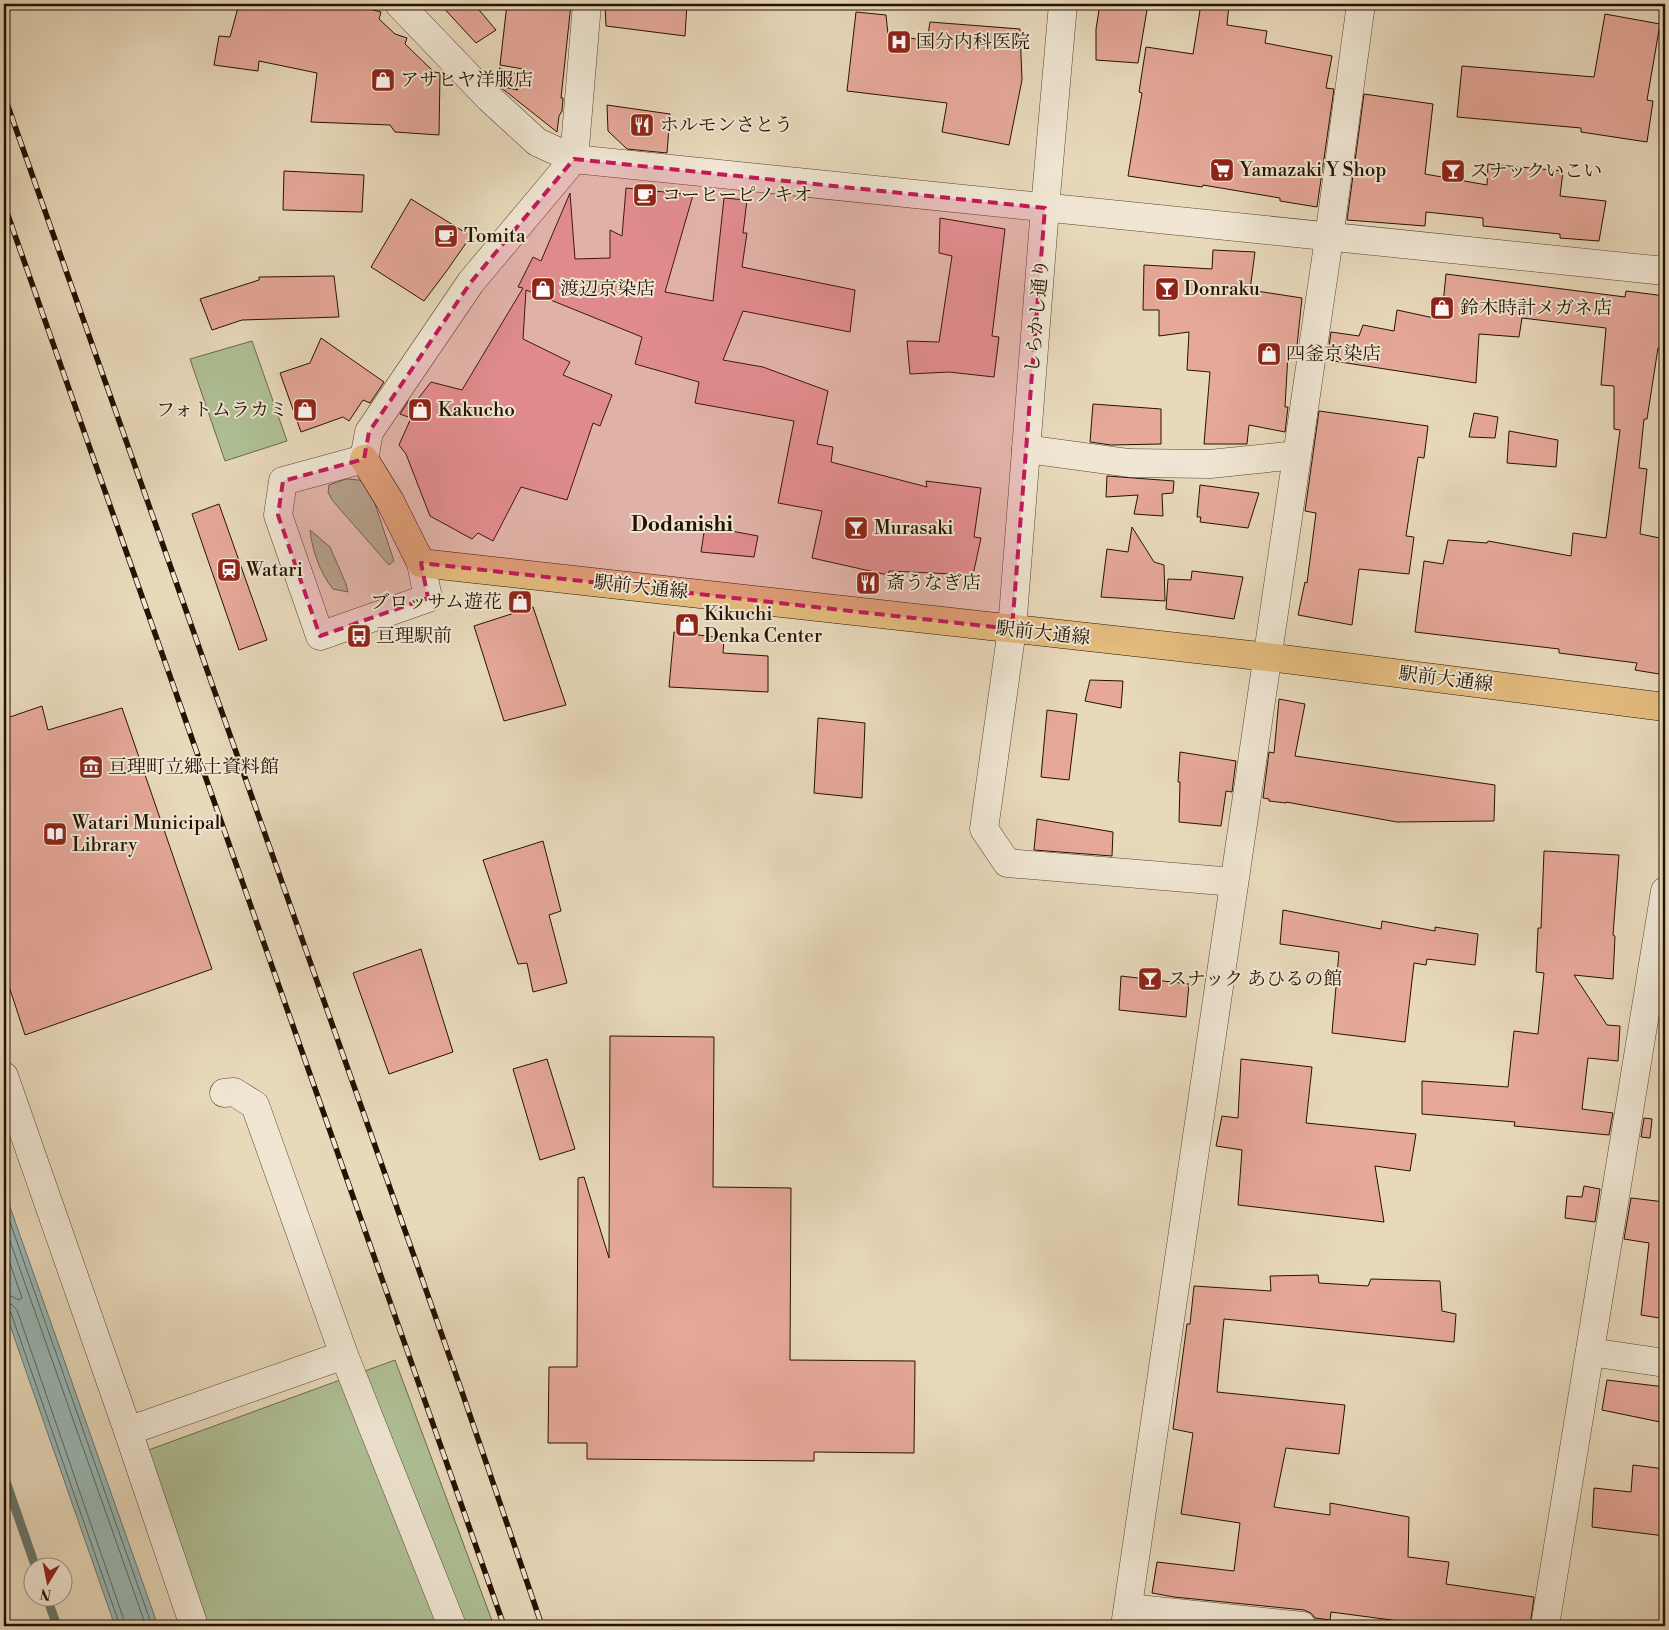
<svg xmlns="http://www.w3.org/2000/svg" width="1669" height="1630" font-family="'Libre Bodoni','Noto Serif JP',serif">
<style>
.green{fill:#afc095;stroke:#6a694c}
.water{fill:#99b9b7;stroke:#6a766f}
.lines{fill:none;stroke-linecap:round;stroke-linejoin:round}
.shore{stroke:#5e665c;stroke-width:1}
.stream{stroke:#6a766f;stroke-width:9}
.building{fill:#e6a899;stroke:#241202}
.minor-casing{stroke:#554430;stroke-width:29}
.major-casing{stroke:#241202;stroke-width:29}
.minor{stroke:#f0e6d3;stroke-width:28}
.major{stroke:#e4bc7e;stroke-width:28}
.rail-casing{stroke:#241202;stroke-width:5.5}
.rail{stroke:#f0e6d3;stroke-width:4;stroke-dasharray:11;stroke-linecap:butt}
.marked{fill:#c2185b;fill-opacity:0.2;stroke:#c2185b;stroke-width:4;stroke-dasharray:10 6;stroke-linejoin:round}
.labels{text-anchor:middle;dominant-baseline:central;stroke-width:4;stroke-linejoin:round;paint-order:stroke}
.poi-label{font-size:19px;fill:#241202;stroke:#f0e6d3;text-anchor:start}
.street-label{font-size:19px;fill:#241202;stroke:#f0e6d3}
.quarter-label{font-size:21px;font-weight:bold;fill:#241202;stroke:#f0e6d3}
</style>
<rect width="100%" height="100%" fill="#e8d9bb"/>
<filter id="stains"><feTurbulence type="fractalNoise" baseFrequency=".004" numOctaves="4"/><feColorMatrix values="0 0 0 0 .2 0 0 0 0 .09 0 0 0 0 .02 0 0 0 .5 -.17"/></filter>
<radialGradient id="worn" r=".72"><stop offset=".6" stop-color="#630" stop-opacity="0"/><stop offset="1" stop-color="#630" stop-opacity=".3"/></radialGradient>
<g class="green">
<polygon points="252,341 287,441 225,461 190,359"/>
<polygon points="346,479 359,480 369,486 394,561 389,565 332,500 328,492 329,485"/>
<path d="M310,530l20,17 16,37 2,8 -15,-3c-13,-16 -21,-39 -23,-59z"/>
<polygon points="395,1360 494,1626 203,1626 143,1452"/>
</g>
<polygon class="water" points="4,1190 158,1626 115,1626 4,1308"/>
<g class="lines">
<g class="shore">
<polyline points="4,1205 152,1626"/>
<polyline points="4,1224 146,1626"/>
<polyline points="4,1246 22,1298 19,1300 11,1296 4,1295"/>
<polyline points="4,1303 11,1304 17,1310 126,1626"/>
<polyline points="4,1309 8,1309 11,1313 120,1626"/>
</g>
<g class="stream">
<polyline points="4,1476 36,1568"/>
<polyline points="47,1598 57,1626"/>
</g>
</g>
<g class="building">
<polygon points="239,4 350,4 381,12 379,19 395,34 407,38 405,44 434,72 440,73 439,135 395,132 390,125 311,122 317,73 259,61 258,71 214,65 219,36 230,37"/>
<polygon points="440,4 474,4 496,30 476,43"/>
<polygon points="507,4 571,4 561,98 563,98 562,111 559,116 557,132 499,86 518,90 499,68 520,75 523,69 500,65"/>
<polygon points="605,4 687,4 685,36 606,26"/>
<polygon points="1100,4 1148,4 1138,63 1096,60 1096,29"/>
<polygon points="1201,4 1229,4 1227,25 1267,31 1265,43 1332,56 1326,88 1334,89 1317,207 1280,201 1280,198 1203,185 1202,187 1128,176 1142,93 1139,92 1146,47 1193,54"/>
<polygon points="856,12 886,15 888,34 927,41 930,22 1020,29 1022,80 1009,145 942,132 947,103 847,91"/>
<polygon points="1605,14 1660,24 1647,100 1653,101 1647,142 1581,132 1581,128 1457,117 1462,66 1594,77"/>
<polygon points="1364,94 1433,104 1425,174 1487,185 1488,164 1563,171 1560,196 1606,201 1599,241 1560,238 1560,234 1483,226 1483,218 1426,212 1425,226 1347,220"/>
<polygon points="607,105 670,114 667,153 627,149 608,131"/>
<polygon points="284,171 364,175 362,212 283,210"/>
<polygon points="626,188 693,195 665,292 713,301 724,198 747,200 743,233 747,233 742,267 855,290 850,332 743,311 723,360 763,367 828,391 817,444 833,447 831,462 927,487 926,481 981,488 974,537 981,538 973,575 889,571 888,575 812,558 822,511 778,503 794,421 695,403 699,382 635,364 642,337 526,290 523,339 570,362 563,375 612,395 600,426 593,423 567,500 521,487 493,541 478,533 472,539 430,516 406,454 399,445 411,418 400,414 409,400 414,404 431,382 462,390 523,288 518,287 533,257 541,261 570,193 575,259 610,258 610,230 622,236"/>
<polygon points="411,199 471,236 448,269 424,301 371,267"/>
<polygon points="940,218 1005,229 992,336 999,337 994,377 949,372 910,374 907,341 939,342 952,256 939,253"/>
<polygon points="1213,250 1255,252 1250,290 1302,298 1296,355 1288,354 1285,407 1288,407 1285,432 1249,425 1247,444 1204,444 1210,372 1187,370 1189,332 1159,336 1159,310 1143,310 1144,265 1212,269"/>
<polygon points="1446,274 1625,297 1626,291 1665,296 1665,349 1658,348 1647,419 1644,419 1639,468 1647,469 1640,534 1665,539 1665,675 1635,670 1637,663 1559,653 1559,649 1415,632 1424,561 1443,564 1448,540 1487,543 1488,541 1571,556 1573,533 1606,538 1620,430 1614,429 1614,386 1601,385 1606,328 1522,318 1519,337 1479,334 1476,383 1327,360 1331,332 1359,336 1363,325 1394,331 1397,310 1434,318 1434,312 1442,314"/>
<polygon points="334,276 339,317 242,320 212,330 200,299 259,280 259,277"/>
<polygon points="321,338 384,382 370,403 363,400 349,421 343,417 301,432 280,373 310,363"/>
<polygon points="1093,404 1161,409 1161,444 1111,445 1090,442"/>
<polygon points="1319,411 1428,426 1424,458 1418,457 1406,536 1414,537 1409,574 1359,569 1352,625 1298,615 1305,582 1307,583 1316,513 1305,511"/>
<polygon points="1474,413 1498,417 1495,438 1469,437"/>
<polygon points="1509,431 1558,440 1556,467 1507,463"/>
<polygon points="1107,476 1174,481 1173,493 1162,494 1163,516 1134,514 1138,495 1106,497"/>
<polygon points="1200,485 1259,493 1248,528 1200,522 1201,517 1197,517"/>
<polygon points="219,504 267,640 239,650 192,514"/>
<polygon points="705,526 758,536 754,557 701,552"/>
<polygon points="1132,527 1154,562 1164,565 1165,601 1101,597 1107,549 1128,552"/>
<polygon points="1192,571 1243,577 1234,619 1166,609 1168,579 1191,580"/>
<polygon points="533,607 566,705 504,721 474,626"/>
<polygon points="674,632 724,638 723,653 768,656 768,692 669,687"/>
<polygon points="1090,680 1123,681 1121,708 1085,701"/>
<polygon points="1279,699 1305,704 1295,756 1495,785 1494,821 1397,822 1286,802 1286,803 1269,801 1269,799 1263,798 1269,752 1274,753"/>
<polygon points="42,706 48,730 122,708 212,969 25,1035 4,971 4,719"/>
<polygon points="1047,710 1077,714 1069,780 1041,777"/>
<polygon points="818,718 865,723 862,798 814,793"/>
<polygon points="1180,752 1236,761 1232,792 1226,791 1221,826 1179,822 1180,782 1178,782"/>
<polygon points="1037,819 1113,832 1112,856 1034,850"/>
<polygon points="543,841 561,911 549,915 567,983 533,992 527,963 518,964 483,860"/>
<polygon points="1544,851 1619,855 1613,935 1615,936 1613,979 1574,975 1607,1025 1620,1026 1618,1061 1588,1058 1582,1109 1613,1113 1609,1135 1514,1126 1515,1122 1422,1114 1422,1081 1508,1087 1514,1031 1538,1034 1544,973 1536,972 1538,928 1541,928"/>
<polygon points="1283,910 1381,929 1382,921 1435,931 1435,927 1478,934 1475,965 1427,959 1426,965 1414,963 1405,1042 1332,1033 1339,952 1280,944"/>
<polygon points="421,949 453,1052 389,1074 353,973"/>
<polygon points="1121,976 1189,984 1186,1017 1119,1010"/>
<polygon points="610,1036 714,1037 713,1187 791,1188 790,1360 915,1361 914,1453 814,1452 814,1461 587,1459 587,1443 548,1443 549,1367 577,1367 578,1178 584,1177 609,1258"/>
<polygon points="547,1059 575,1149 540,1160 513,1069"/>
<polygon points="1241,1059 1312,1067 1306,1123 1416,1134 1410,1171 1375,1166 1384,1222 1238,1205 1242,1150 1216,1146 1222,1116 1238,1118"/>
<polygon points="1644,1118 1652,1119 1650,1138 1641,1137"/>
<polygon points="1584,1186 1600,1189 1595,1222 1565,1218 1567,1196 1582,1197"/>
<polygon points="1631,1198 1665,1202 1665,1319 1641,1315 1649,1243 1624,1239"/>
<polygon points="1318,1275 1319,1283 1368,1286 1371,1279 1440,1281 1442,1311 1456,1314 1454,1342 1224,1319 1217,1392 1345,1405 1339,1454 1286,1448 1274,1507 1330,1515 1330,1503 1409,1517 1408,1557 1449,1562 1446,1584 1534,1597 1530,1626 1437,1626 1331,1612 1330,1620 1315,1618 1311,1613 1304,1610 1174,1597 1152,1593 1157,1562 1234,1571 1240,1523 1181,1514 1193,1433 1173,1429 1187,1324 1190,1324 1194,1286 1271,1291 1270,1276"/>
<polygon points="1607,1380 1665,1387 1665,1423 1602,1410"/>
<polygon points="1633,1465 1665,1469 1665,1536 1592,1527 1594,1488 1631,1492"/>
</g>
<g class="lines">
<defs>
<g id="minor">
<polyline points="399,4 489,98 537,142 574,159 1665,271"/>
<polyline points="1063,4 1045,208 1012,629 984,829 1007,863 1234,882"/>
<polyline points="1026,449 1129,463 1210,464 1297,455"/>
<polyline points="421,563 428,598 320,636 278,515 283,481 364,459 369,432 471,282 574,159 587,4"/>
<polyline points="4,1076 128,1431 344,1355 255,1105 234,1092 224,1093"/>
<polyline points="1590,1352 1665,1363"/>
<polyline points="344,1355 452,1626"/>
<polyline points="128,1431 194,1626"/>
<polyline points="1128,1608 1302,1626"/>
<polyline points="1125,1626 1327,252 1361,4"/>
<polyline points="1545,1626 1665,891"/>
</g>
<polyline id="major" points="364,459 390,501 421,563 1268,657 1665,707"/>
</defs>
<use href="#minor" class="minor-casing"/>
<use href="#major" class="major-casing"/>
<use href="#minor" class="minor"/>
<use href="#major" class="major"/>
<defs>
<g id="rail">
<polyline points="4,95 462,1392 542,1626"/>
<polyline points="4,204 504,1626"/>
</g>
</defs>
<use href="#rail" class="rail-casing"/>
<use href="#rail" class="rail"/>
</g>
<path class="marked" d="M574,159l471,49 -33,421 -591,-66 7,35 -108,38 -42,-121 5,-34 81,-22 5,-27 102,-150z"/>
<defs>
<symbol id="hospital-square" viewBox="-11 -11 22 22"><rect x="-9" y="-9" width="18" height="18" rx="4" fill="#8f2418" stroke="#f0e6d3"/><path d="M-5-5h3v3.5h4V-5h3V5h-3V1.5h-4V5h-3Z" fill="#fff"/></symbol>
<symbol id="shop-square" viewBox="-11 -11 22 22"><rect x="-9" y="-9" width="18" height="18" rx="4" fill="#8f2418" stroke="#f0e6d3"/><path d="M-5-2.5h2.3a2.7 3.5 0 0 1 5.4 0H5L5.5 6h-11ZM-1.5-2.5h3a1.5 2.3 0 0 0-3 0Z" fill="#fff"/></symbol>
<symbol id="restaurant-square" viewBox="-11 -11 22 22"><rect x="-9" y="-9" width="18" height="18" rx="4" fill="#8f2418" stroke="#f0e6d3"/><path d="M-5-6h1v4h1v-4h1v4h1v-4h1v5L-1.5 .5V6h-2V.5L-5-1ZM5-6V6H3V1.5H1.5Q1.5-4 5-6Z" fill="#fff"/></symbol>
<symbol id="supermarket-square" viewBox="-11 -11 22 22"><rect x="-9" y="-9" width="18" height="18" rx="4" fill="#8f2418" stroke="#f0e6d3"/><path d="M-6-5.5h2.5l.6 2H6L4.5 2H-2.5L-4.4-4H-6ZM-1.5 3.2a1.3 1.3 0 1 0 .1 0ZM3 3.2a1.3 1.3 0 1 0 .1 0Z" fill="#fff"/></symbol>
<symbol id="bar-square" viewBox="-11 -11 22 22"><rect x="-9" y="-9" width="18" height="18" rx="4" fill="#8f2418" stroke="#f0e6d3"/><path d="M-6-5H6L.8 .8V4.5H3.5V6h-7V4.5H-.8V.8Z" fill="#fff"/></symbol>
<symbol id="cafe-square" viewBox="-11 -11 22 22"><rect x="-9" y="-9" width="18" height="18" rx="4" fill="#8f2418" stroke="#f0e6d3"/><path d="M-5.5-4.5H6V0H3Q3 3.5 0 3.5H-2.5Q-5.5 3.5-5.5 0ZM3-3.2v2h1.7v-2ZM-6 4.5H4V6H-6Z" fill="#fff"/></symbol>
<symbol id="station-square" viewBox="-11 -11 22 22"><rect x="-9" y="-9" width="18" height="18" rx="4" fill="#8f2418" stroke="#f0e6d3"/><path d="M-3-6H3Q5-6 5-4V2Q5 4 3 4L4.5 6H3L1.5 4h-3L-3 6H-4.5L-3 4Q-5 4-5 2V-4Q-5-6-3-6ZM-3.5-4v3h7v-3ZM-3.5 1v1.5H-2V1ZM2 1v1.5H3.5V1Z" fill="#fff"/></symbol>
<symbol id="bus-square" viewBox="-11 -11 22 22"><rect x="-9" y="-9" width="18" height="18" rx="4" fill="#8f2418" stroke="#f0e6d3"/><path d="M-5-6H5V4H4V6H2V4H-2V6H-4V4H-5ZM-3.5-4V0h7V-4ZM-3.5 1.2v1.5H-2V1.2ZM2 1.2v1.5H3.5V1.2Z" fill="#fff"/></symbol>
<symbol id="museum-square" viewBox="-11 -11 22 22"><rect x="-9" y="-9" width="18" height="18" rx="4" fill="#8f2418" stroke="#f0e6d3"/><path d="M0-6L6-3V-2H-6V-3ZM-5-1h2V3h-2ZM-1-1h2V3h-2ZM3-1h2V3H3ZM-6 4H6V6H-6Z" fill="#fff"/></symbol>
<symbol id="library-square" viewBox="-11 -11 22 22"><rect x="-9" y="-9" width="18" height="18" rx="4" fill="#8f2418" stroke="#f0e6d3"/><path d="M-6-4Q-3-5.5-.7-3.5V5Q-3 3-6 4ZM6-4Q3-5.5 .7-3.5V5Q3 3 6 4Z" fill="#fff"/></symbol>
</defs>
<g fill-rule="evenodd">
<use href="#hospital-square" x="885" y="28" width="28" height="28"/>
<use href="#shop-square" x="369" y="66" width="28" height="28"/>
<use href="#restaurant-square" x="628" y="111" width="28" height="28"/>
<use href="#supermarket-square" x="1208" y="156" width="28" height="28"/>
<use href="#bar-square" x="1439" y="157" width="28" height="28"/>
<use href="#cafe-square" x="631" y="181" width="28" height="28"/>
<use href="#cafe-square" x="432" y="222" width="28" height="28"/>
<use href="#shop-square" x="529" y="275" width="28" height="28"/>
<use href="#bar-square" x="1153" y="275" width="28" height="28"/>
<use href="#shop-square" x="1428" y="294" width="28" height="28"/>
<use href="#shop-square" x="1255" y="340" width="28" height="28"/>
<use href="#shop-square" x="291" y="396" width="28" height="28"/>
<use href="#shop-square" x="406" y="396" width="28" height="28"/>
<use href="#bar-square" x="842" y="514" width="28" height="28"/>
<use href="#station-square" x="215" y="556" width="28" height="28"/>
<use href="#restaurant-square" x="854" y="569" width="28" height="28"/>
<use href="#shop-square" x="506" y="588" width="28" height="28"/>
<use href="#shop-square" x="673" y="611" width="28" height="28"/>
<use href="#bus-square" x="345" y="622" width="28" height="28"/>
<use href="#museum-square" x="77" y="753" width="28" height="28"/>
<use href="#library-square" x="41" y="820" width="28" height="28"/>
<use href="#bar-square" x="1136" y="965" width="28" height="28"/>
</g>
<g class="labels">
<g class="poi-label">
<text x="916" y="42">国分内科医院</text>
<text x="400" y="80">アサヒヤ洋服店</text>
<text x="660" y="125">ホルモンさとう</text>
<text x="1240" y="170">Yamazaki Y Shop</text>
<text x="1470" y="171">スナックいこい</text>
<text x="662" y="195">コーヒーピノキオ</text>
<text x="464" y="236">Tomita</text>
<text x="560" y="289">渡辺京染店</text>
<text x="1184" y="289">Donraku</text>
<text x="1460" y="308">鈴木時計メガネ店</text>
<text x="1286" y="354">四釜京染店</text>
<text x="288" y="410" text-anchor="end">フォトムラカミ</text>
<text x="438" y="410">Kakucho</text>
<text x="874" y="528">Murasaki</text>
<text x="246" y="570">Watari</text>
<text x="886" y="583">斎うなぎ店</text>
<text x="502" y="602" text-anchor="end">ブロッサム遊花</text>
<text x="704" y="614">Kikuchi<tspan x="704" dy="22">Denka Center</tspan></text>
<text x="376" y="636">亘理駅前</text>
<text x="108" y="767">亘理町立郷土資料館</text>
<text x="72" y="823">Watari Municipal<tspan x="72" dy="22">Library</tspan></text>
<text x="1168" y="979">スナック あひるの館</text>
</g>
<g class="street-label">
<text transform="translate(1037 316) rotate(-85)">しらかし通り</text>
<text transform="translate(641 587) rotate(6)">駅前大通線</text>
<text transform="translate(1043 633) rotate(6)">駅前大通線</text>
<text transform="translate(1446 679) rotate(7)">駅前大通線</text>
</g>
<g class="quarter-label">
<text x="682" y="525">Dodanishi</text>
</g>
</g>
<rect width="1669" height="1630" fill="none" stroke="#e8d9bb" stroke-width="20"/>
<rect x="5" y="5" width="1659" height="1620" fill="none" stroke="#241202" stroke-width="2.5"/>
<rect x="10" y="10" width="1649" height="1610" fill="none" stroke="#241202"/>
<g transform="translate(48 1582) rotate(190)"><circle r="24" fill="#f0e6d3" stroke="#9e917f"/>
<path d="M0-4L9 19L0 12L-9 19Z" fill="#8f2418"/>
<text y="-8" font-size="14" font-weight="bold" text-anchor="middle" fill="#241202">N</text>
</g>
<rect width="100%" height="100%" filter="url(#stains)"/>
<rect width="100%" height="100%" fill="url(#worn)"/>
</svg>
